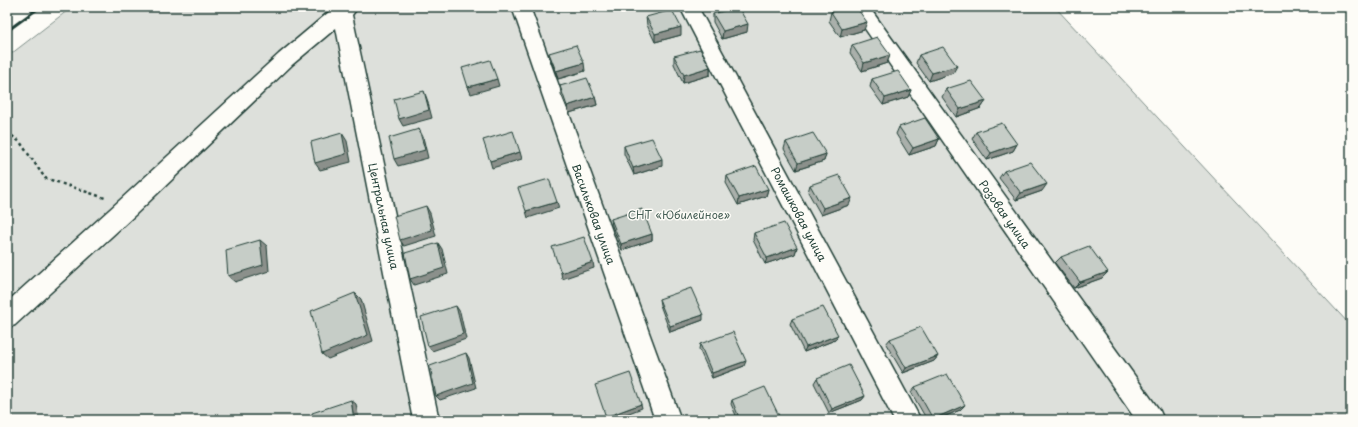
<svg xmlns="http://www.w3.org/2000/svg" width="1358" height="427" font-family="'Playpen Sans',sans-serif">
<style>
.green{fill:#dde0db;stroke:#7e8e88}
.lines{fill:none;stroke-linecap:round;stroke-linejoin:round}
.minor-casing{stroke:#1f3d34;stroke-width:3}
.path{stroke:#1f3d34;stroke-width:2.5;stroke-dasharray:3 3;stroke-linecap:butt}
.minor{fill:#fdfcf7;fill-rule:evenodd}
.rail{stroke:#1f3d34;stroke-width:3}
.wall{fill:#aab0ab;stroke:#1f3d34}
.shaded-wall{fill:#8b908b;stroke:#1f3d34}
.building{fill:#c6cdc7;stroke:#1f3d34}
.labels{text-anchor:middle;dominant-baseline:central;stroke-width:3;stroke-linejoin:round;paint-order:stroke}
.street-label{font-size:11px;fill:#1f3d34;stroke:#fdfcf7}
.park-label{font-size:11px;fill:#455e55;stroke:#fdfcf7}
</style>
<rect width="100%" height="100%" fill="#fdfcf7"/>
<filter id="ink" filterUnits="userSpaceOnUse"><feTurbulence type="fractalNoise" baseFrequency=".025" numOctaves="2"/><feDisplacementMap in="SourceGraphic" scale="8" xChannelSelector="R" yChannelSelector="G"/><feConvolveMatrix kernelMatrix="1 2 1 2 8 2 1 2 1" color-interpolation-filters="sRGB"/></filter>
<g filter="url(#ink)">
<g class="green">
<polygon points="72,7 332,7 7,304 7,57"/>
<polygon points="339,7 1055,7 1351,326 1351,420 7,420 7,313"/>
</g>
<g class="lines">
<defs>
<g id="minor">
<polygon points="335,7 358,7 352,15 439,420 413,420 336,28 293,64 135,215 15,325 7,328 7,302 119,201 279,54"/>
<polygon points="512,7 530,7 681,420 655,420"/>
<polygon points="680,7 698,7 921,420 894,420"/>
<polygon points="850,7 869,7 1160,411 1164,420 1136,420"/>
</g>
</defs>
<use href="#minor" class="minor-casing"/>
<polyline class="path" points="7,132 20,142 45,178 105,198"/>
<use href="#minor" class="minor"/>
<polyline class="rail" points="7,31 40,7"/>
</g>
<g class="wall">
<polygon points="831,12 864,30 840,37 829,21"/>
<polygon points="713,14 747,32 722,39 713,22"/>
<polygon points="646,17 681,35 655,42 647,25"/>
<polygon points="852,45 890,55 887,63 862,71 850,53"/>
<polygon points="549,53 585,71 558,79 551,60"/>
<polygon points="919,55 953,73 929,81 916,63"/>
<polygon points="674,56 710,67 710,75 683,83 674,64"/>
<polygon points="872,79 911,90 908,97 883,105 870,87"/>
<polygon points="560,86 595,97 597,105 569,113 561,94"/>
<polygon points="946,89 986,101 981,108 956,117 942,97"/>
<polygon points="899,127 939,139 936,146 909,155 896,134"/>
<polygon points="976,132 1017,144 1013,151 987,160 972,139"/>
<polygon points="786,142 826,154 824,161 796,170 784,149"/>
<polygon points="624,146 662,166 634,175 624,154"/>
<polygon points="1004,171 1042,191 1016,200 999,178"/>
<polygon points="727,176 768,189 766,196 738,205 726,183"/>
<polygon points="810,185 849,205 821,215 808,192"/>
<polygon points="611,219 652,234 652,240 622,250 612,226"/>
<polygon points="754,233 797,247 795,254 765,264 753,240"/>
<polygon points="1061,257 1102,278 1074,288 1055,263"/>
<polygon points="659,299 703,320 670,332 660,305"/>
<polygon points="792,319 838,335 835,340 804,352 790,324"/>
<polygon points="890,339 938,356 934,361 903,373 886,344"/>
<polygon points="700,344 744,366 712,378 699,349"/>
<polygon points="817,378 865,396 862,400 829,413 814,383"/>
<polygon points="915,387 960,410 936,420 927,420 911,392"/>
<polygon points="732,400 779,420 738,420 731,404"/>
</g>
<g class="shaded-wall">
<polygon points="867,22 864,30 840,37 842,29"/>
<polygon points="748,24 747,32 722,39 723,31"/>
<polygon points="681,27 681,35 655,42 655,34"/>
<polygon points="890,55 887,63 862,71 864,63"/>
<polygon points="584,63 585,71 558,79 556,71"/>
<polygon points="957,66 953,73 929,81 932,73"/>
<polygon points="710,67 710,75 683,83 684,75"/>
<polygon points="497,79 499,86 471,94 468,87"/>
<polygon points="911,90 908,97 883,105 885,98"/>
<polygon points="424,91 427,99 432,118 403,126 399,119"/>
<polygon points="595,97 597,105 569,113 567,106"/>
<polygon points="986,101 981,108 956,117 960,109"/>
<polygon points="419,129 423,137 428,158 398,166 394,159"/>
<polygon points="342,133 347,141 351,162 320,170 315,163"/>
<polygon points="939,139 936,146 909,155 913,148"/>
<polygon points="1017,144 1013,151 987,160 991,153"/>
<polygon points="520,152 522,159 492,168 490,161"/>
<polygon points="826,154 824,161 796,170 798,163"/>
<polygon points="662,159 662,166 634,175 633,168"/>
<polygon points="1047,184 1042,191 1016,200 1021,193"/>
<polygon points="768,189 766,196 738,205 739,198"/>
<polygon points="852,198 849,205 821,215 823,208"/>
<polygon points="557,202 559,208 528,218 526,211"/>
<polygon points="426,206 430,213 436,236 404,246 400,240"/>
<polygon points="652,234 652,240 622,250 621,244"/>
<polygon points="260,240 267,246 269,271 235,282 228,276"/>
<polygon points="438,243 442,249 448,274 414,285 410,279"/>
<polygon points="797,247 795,254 765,264 767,258"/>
<polygon points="593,262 594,268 562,279 561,273"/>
<polygon points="1108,272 1102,278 1074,288 1080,282"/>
<polygon points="355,293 361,299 373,341 328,359 322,354"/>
<polygon points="456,306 460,312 466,339 432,351 428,346"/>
<polygon points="703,315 703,320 670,332 670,326"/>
<polygon points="838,335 835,340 804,352 806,347"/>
<polygon points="466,353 469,358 476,388 440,400 436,396"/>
<polygon points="938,356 934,361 903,373 906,368"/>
<polygon points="746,361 744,366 712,378 712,373"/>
<polygon points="865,396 862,400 829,413 832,409"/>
<polygon points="351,400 356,404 359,420 354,420"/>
<polygon points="641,404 642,408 611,420 607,420 606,417"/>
<polygon points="965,405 960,410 936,420 932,420 933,419"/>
</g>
<g class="building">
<polygon points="738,7 748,24 723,31 713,14"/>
<polygon points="850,7 856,7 867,22 842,29 831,12"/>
<polygon points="672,10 681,27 655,34 646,17"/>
<polygon points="877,37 890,55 864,63 852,45"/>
<polygon points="576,45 584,63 556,71 549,53"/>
<polygon points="943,47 957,66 932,73 919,55"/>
<polygon points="700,49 710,67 684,75 674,56"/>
<polygon points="490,60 497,79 468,87 462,68"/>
<polygon points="898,71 911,90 885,98 872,79"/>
<polygon points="587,78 595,97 567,106 560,86"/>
<polygon points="971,81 986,101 960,109 946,89"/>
<polygon points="424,91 429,110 399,119 394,99"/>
<polygon points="925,118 939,139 913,148 899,127"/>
<polygon points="1002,123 1017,144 991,153 976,132"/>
<polygon points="419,129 425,150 394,159 389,138"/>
<polygon points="513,131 520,152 490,161 483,140"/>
<polygon points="342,133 346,154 315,163 311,142"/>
<polygon points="813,133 826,154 798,163 786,142"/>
<polygon points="652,138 662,159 633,168 624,146"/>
<polygon points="1030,162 1047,184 1021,193 1004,171"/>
<polygon points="756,166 768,189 739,198 727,176"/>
<polygon points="839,175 852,198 823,208 810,185"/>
<polygon points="549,179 557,202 526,211 518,188"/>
<polygon points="426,206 432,230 400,240 394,216"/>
<polygon points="642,209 652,234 621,244 611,219"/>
<polygon points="784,223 797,247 767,258 754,233"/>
<polygon points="584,237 593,262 561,273 552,247"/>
<polygon points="260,240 263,265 228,276 226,250"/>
<polygon points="438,243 444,268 410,279 405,253"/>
<polygon points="1089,246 1108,272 1080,282 1061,257"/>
<polygon points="691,288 703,315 670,326 659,299"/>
<polygon points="355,293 368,335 322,354 311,311"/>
<polygon points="456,306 463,334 428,346 421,317"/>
<polygon points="823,307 838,335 806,347 792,319"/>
<polygon points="921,327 938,356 906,368 890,339"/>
<polygon points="733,332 746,361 712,373 700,344"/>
<polygon points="466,353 473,383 436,396 430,366"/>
<polygon points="849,365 865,396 832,409 817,378"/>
<polygon points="630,373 641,404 606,417 595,385"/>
<polygon points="947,374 965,405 933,419 915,387"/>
<polygon points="765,387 780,418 774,420 740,420 732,400"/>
<polygon points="351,400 354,420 313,420 312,413"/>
</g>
</g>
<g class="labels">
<g class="street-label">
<text transform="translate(594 214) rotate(70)">Васильковая улица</text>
<text transform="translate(799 214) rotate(62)">Ромашковая улица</text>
<text transform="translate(1005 214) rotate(55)">Розовая улица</text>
<text transform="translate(384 216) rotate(78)">Центральная улица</text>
</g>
<g class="park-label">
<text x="679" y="214">СНТ «Юбилейное»</text>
</g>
</g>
<rect width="1358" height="427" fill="none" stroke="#fdfcf7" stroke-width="24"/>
<rect x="12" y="12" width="1334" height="403" fill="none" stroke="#1f3d34" stroke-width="1.5" filter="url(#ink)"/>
</svg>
